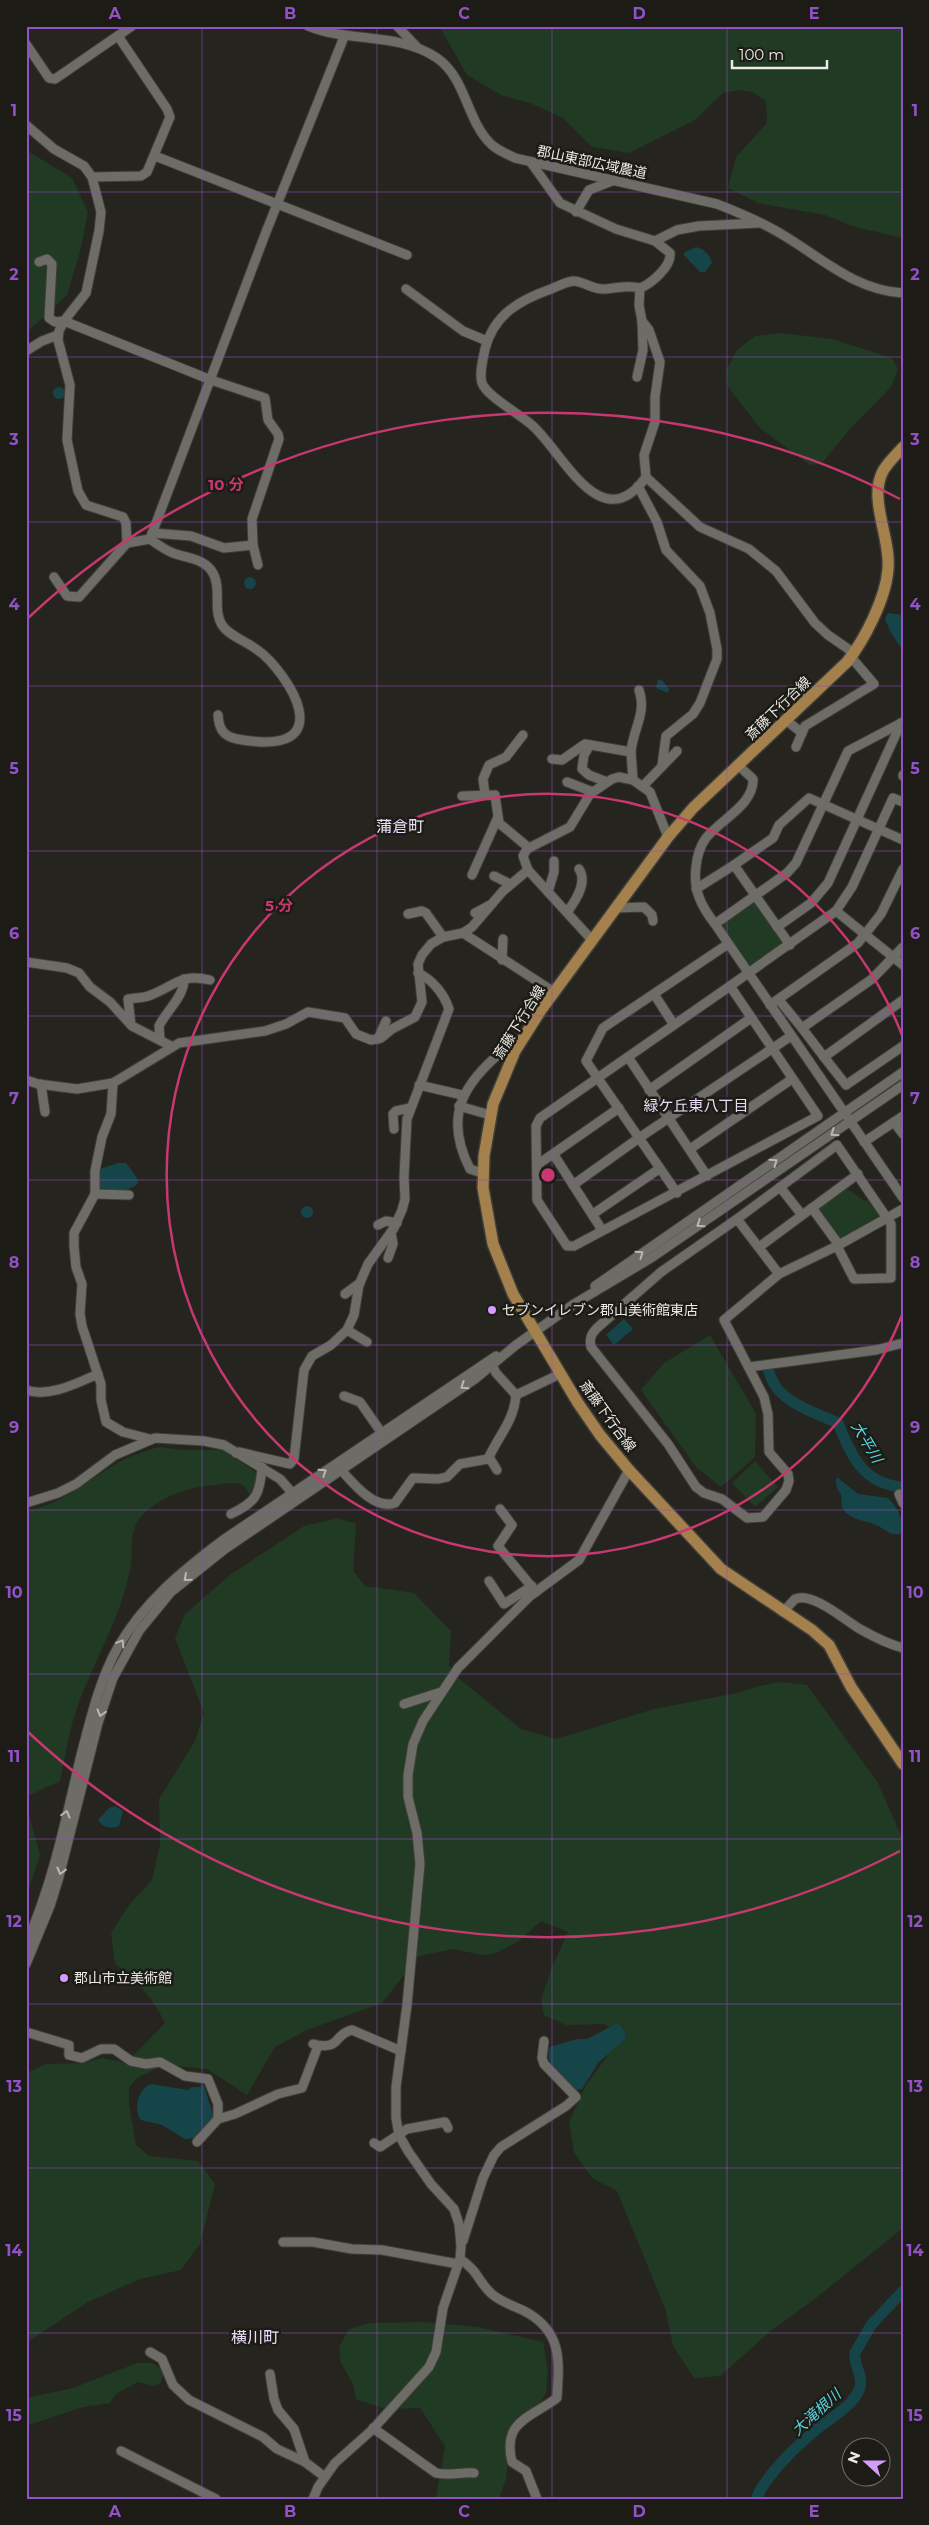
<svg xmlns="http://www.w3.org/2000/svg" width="929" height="2525" font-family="Montserrat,'Noto Sans JP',sans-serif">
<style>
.green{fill:#203a24}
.water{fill:#164549}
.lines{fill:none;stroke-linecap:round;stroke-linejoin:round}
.river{stroke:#164549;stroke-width:11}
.minor-casing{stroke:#403e39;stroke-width:11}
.major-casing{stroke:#403e39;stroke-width:14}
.minor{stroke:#6e6c66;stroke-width:9}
.major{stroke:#a3804c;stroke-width:11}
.oneway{stroke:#bab8b3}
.grid{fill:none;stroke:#9252c7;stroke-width:1;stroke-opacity:0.55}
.ring{fill:none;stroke:#c83870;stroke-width:2.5}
.poi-dot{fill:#d29dfd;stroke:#1c1b15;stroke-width:2}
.labels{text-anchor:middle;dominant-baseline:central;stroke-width:5;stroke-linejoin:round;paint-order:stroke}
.street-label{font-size:14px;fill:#ecebe7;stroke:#1c1b15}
.poi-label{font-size:14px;fill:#ecebe7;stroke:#1c1b15;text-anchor:start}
.neighbourhood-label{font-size:15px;fill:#eadcf8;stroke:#1c1b15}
.water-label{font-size:15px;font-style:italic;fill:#55d7e3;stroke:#1c1b15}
.quarter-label{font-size:16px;fill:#eadcf8;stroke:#1c1b15}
.centre{fill:#c83870;stroke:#1c1b15;stroke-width:2.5}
.ring-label{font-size:15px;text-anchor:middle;font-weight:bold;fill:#c83870;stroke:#1c1b15;stroke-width:5;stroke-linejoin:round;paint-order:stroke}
.neatline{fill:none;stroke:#9252c7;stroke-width:2}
.grid-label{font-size:16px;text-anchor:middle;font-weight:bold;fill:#9252c7}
</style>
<rect width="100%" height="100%" fill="#26241f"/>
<g class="green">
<polygon points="439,26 903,26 903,238 855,227 825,215 758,203 728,188 736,157 767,123 766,101 752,92 738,90 723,93 695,120 629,153 592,147 563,118 530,103 501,95 467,75"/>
<polygon points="26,150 72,178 88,212 80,252 67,295 26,333"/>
<polygon points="781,333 832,339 892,358 898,369 891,387 851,428 822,463 810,465 760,428 728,387 726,371 737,350 755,336"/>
<polygon points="755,900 784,945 749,968 719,925"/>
<polygon points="846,1188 865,1201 872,1197 882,1214 838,1240 816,1211"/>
<polygon points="710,1335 756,1414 755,1457 721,1487 696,1467 641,1390 664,1363"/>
<path d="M158,1447l26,3h39l33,22 1,10 -3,11 -5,1c-6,-16 -20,-10 -35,-9 -25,2 -58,13 -74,33 -12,15 -6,34 -10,51 -9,51 -39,96 -55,145 -7,21 -10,45 -15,67l-34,16v-287c34,-2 69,-36 99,-51 10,-5 22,-8 33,-12z"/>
<polygon points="755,1461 778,1487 755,1507 732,1483"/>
<path d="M338,1518l18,6 -3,47 12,15 49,7 37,38 -2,35 7,10 65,53 35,10 98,-30 83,-16 23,-7 20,-4 27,3 71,98 25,57v388l-87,70 -44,32 -52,46 -26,2 -21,-32 -7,-35 -49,-120 -25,-13 -18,-26 -5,-30 17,-37 20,-27 6,-14 -1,-15 -6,-5 -39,1 -22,-10 -3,-15 11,-33 16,-35 -27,-11 -22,20 -23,12 -14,2 -29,-6 -34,7 -37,47 -75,27 -32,17 -28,48 -40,-26 -43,-4 -27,13 -8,9v18l7,40 13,11 49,5 17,23 -15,60 -19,26 -41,9 -52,23 -62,41v-270l20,-9 35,-1 22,-5 23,5 39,-40c-13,-27 -26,-40 -50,-59l-4,-31 18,-28 23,-25 8,-35 -1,-46 36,-58 9,-28 -29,-75 10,-24 45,-39 74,-49z"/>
<polygon points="26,1804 40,1855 26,1898"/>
<polygon points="424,2322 478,2327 543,2342 548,2371 546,2393 538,2406 518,2416 511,2431 506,2479 499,2499 436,2499 445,2446 420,2408 385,2409 356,2399 353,2384 341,2363 339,2347 349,2329 370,2323"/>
<polygon points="137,2363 153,2363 164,2373 160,2384 153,2386 138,2382 116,2394 110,2403 83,2407 26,2426 26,2398 73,2388"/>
</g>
<g class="water">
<path d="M696,247c9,3 13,6 16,16l-7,9h-5l-16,-17 1,-3z"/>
<circle cx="59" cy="393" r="6"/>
<circle cx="250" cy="583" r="6"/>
<polygon points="888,613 903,615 903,651 890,631 885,619"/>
<polygon points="658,679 663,681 669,689 668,693 656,688"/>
<path d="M118,1163h8l11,15 1,5c-9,9 -29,11 -41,5l3,-19z"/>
<circle cx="307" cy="1212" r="6"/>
<polygon points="624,1319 633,1329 614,1345 606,1335"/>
<path d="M837,1477l21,17 30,4c8,8 19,25 12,36 -11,2 -14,-5 -24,-9 -11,-5 -28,-5 -34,-18 -1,-3 0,-8 -1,-12 -3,-6 -7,-10 -4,-18z"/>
<path d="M115,1806l8,5 -4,15c-8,3 -16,2 -21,-6l11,-12z"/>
<path d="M616,2024l4,1 5,8v6l-27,24 -16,26 -7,1c-13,-13 -32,-23 -25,-43l27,-8h10z"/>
<path d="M151,2084l37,6 4,-3h10l-2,-3 4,1 9,31c-6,11 -14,24 -28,23l-23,-14 -21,-5c-8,-11 -3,-31 10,-36z"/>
</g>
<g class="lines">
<g class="river">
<path d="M768,1366c4,35 42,44 70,57 14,34 25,61 65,64"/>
<path d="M756,2499c10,-24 41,-54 61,-70 14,-12 34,-21 42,-39 6,-13 -6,-25 -4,-37l16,-28 32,-34"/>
</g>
<defs>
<g id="minor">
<path d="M308,26c42,17 91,6 129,32 30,21 29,63 55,87 7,6 15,9 23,13l202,46c23,9 45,18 66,31 40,24 72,55 120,58"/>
<polyline points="397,26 416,46"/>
<polyline points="26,44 49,78 55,79 132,26"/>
<polyline points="26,125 54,149 84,166 92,177 141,176 147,172 170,117 167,109 118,36"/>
<polyline points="155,156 407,255"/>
<path d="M532,164l28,39 56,26 39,12 15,12c2,13 -19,31 -30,35l-1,17 3,16 7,9 11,32 -5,35v25l-11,33 2,22 54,50 49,22 27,22 39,52 13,12 26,18"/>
<polyline points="92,177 101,212 99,231 86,293 64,321 211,380 265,398 268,420 278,434 279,439 252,519 253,545 224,548 191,536 152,533"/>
<polyline points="576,212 589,190 612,181"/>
<polyline points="655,241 677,230 699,226 759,223"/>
<polyline points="39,262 47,259 52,264 49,318 55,322 64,321"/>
<path d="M640,288c-13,-4 -25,1 -38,1 -10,0 -19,-8 -29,-8 -7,1 -15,5 -22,8 -31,11 -57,25 -66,60 -2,10 -6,25 -3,34 5,14 40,32 52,44 30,28 68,112 112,50"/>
<polyline points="406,289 463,331 487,341"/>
<polyline points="64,321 59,331 58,340 70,385 67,440 78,491 86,505 123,517 126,523 127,543"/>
<polyline points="26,351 42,341 58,335"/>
<polyline points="637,377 643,350 642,321"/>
<polyline points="638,486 657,522 666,550 700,586 710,613 717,649 717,659 700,703 693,714 666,736 662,765"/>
<polyline points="253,545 258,565"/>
<polyline points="54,577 67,596 79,597 127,543 150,539"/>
<polyline points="801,686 806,701"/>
<path d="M218,715c1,14 5,21 19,24 22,4 70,10 62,-29 -4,-20 -26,-50 -43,-61 -10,-8 -27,-13 -34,-24 -10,-16 1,-39 -11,-55 -9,-12 -26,-12 -38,-17 -8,-3 -16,-9 -23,-14l116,-307 78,-195"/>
<polyline points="786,720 802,733"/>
<polyline points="903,722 848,751 796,863 787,873 715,924 903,1198"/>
<polyline points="590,745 584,755 582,769 589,775 607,782"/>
<polyline points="796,747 805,726 874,684 851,657"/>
<path d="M631,752c2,-24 16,-38 8,-62"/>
<polyline points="552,759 562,760 585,744 631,752 633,780"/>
<polyline points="903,775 903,776"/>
<polyline points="567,782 593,792"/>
<polyline points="643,786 677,751"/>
<polyline points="485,794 483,779 489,765 506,757 523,735"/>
<polyline points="462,796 495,795 499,823 529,848"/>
<polyline points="528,870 523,856 527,849 570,827 590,794 612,779 619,777 633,780 650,792 668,837"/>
<polyline points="472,875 498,817"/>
<polyline points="494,876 510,884"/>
<polyline points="696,889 734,865"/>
<polyline points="548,892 554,872 554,861"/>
<polyline points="615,908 644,907 652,915 653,921"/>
<path d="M568,911c8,-11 20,-29 11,-42"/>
<polyline points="836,911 903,965"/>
<polyline points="475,913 490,905"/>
<polyline points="408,914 422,911 426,913 443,937"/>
<path d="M715,924c-14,-18 -22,-34 -19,-57 1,-10 4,-21 10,-29 15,-19 48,-33 47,-59l-14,-13"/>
<polyline points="777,927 811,903 828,883 901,723"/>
<polyline points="463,933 554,992"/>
<polyline points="790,945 734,865 773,838 779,825 809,798 903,840"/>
<polyline points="502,960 503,939"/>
<polyline points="26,962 67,968 79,973 90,987 110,1002 132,1026 171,1046"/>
<polyline points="730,986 540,1118 536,1126 537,1200 567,1246 574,1246 818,1116 730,986 836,911 852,887 893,798 903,802"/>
<polyline points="654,994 674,1025"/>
<polyline points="779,1000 802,1028"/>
<polyline points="903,1000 824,1057 846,1085 903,1046"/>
<polyline points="770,1005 858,943 881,914 903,869"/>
<path d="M131,1025l-3,-26c7,-1 16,-1 23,-4 25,-10 30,-22 59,-15"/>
<path d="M160,1039l-1,-13c8,-16 25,-29 25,-47"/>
<polyline points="378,1039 386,1021"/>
<polyline points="628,1057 707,1176"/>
<polyline points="824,1057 802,1028 872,979 903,947"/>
<polyline points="26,1080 38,1084 77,1089 113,1083"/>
<polyline points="41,1084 45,1112"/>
<polyline points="419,1085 462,1095"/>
<polyline points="649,1090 751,1018"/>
<polyline points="459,1106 490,1115"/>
<polyline points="894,1122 903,1134"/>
<polyline points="394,1129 393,1114 396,1111 410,1108"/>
<polyline points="639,1138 791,1036"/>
<polyline points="864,1142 903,1116"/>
<polyline points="690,1149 792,1079"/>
<polyline points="554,1155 602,1230"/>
<polyline points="537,1165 619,1108"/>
<path d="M482,1173l-12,-4c-27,-53 -7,-86 35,-120l11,1"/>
<polyline points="573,1185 639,1138"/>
<polyline points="780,1187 802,1215"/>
<polyline points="677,1193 586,1061 603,1028 728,944"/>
<polyline points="95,1194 129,1195"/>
<polyline points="812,1208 839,1245"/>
<polyline points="593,1214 659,1169"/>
<path d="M737,1219l-76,53 -64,56c-6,6 -8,11 -6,19l77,97 28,43 8,6 18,6 25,19 16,-1 23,-27 3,-9 -1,-7 -19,-22 -1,-38 -4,-17 -40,-77 55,-46 58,-28 66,-37"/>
<polyline points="378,1225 386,1221 397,1223"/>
<polyline points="759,1247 858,1174"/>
<polyline points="388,1258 393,1244 391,1232"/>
<polyline points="779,1274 737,1219 837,1145 891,1224 891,1278 854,1279 837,1246"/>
<polyline points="595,1286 903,1072"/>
<polyline points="345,1294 360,1283"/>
<polyline points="347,1330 367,1342"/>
<polyline points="492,1365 496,1373 516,1395"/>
<polyline points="749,1367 876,1350 903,1343"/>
<path d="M26,1390c23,8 51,-7 72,-16"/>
<polyline points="344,1396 360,1402 381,1432"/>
<polyline points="150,1439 123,1432 106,1422 101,1400 101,1384 82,1326 80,1314 82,1284 76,1267 74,1246 74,1233 95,1194 95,1171 102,1137 111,1114 113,1083 179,1043 265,1031 286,1024 308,1012 345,1018 356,1034 371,1040 381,1038 392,1029 415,1017 422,1002 418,964 422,955 431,944 443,937 463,933 472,927 503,891 528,870 591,939"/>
<path d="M236,1453l3,-1 51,12 4,-5 10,-89 8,-14 19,-11 16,-15 7,-15 5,-30 9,-21 26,-36 8,-18 3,-11 -1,-22 3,-58 42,-110c-5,-15 -16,-29 -31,-36"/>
<polyline points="489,1457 497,1470"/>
<path d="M341,1470c12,13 33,40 54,33l18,-25 25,1 9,-2 13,-13 28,-5c11,-24 26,-38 28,-64l44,-21"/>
<polyline points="899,1494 903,1503"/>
<polyline points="26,1503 58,1493 76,1484 115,1455 155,1438 204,1441 224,1445 280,1479 296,1497"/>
<polyline points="500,1509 512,1525 498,1546 536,1592"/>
<path d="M231,1514c25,-12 29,-19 31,-47"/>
<polyline points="489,1581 504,1604 532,1586"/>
<path d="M783,1612l12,-13c17,-8 51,22 65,30 14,8 28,15 43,19"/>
<polyline points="404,1704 441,1692"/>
<path d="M26,1944c27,-60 40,-126 55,-189 10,-37 18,-74 37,-108 26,-45 64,-76 105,-107l273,-184"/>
<polyline points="26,1964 50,1906 59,1877 98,1723 113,1678 139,1631 171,1592 225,1549 475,1379 516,1345 574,1304 651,1258 903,1085"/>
<polyline points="26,2032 69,2045 69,2055 82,2058 101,2049 114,2049 131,2061 146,2064 160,2062 185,2076 208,2079 218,2104 218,2119"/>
<path d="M313,2044c29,7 20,-10 39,-14l49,21"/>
<polyline points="197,2142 218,2119 235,2114 278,2094 302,2088 318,2046"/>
<polyline points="374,2143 380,2147 407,2129 445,2122 448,2128"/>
<polyline points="463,2241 483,2178 494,2155 501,2147 566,2106 576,2097 544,2064 542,2058 544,2041"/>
<polyline points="283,2242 313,2242 352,2249 382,2250 458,2264"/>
<path d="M460,2259c19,12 19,25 33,36 10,8 24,12 35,18 35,21 31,49 29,85 -27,20 -55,23 -45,64l14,9 11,28"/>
<polyline points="150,2352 162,2359 173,2385 189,2400 263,2437 277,2449 305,2462 325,2477"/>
<polyline points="270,2374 274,2399 278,2410 294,2429 305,2462"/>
<path d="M373,2428l63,45c13,3 25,-1 38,0"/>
<polyline points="121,2451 216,2499"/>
<polyline points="313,2499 318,2487 335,2463 372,2430 429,2367 436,2352 443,2308 460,2259 461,2246 459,2224 454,2209 431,2184 408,2151 399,2135 396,2118 396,2087 407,2005 420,1864 417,1833 408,1797 408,1775 413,1744 423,1721 458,1668 530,1596 579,1560 629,1470"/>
</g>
<path id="major" d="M903,447c-7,8 -15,15 -20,24 -15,28 8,67 5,98 -2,29 -23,70 -41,93l-154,146 -25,29 -127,173 -26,41 -22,53 -9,52 -1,32 10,56 20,50 65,109 22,32 29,35 92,99 91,61 17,15 22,42 52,77"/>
</defs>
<use href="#minor" class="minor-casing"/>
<use href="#major" class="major-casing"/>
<use href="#minor" class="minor"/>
<use href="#major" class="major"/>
</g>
<defs><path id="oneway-chevron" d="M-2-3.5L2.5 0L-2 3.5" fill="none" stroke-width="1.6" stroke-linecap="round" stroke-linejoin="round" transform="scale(1.25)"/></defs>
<g class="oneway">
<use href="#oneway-chevron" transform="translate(834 1133) rotate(146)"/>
<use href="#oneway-chevron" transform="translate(774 1162) rotate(-35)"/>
<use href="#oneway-chevron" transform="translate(700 1224) rotate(146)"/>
<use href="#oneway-chevron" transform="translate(640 1254) rotate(-35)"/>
<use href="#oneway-chevron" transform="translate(464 1386) rotate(146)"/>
<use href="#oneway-chevron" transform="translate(323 1472) rotate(-34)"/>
<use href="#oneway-chevron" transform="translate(187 1578) rotate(139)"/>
<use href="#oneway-chevron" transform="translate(121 1643) rotate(-59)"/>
<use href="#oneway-chevron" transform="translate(101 1713) rotate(106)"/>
<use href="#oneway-chevron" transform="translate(66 1814) rotate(-75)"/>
<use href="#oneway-chevron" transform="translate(61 1871) rotate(104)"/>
</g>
<path class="grid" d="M202,26v2473M377,26v2473M552,26v2473M727,26v2473M26,192h877M26,357h877M26,522h877M26,686h877M26,851h877M26,1016h877M26,1180h877M26,1345h877M26,1510h877M26,1674h877M26,1839h877M26,2004h877M26,2168h877M26,2333h877"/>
<g class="ring">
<path d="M902 1315A381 381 0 1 1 902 1035"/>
<path d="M900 1851A762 762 0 0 1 28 1732M28 618A762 762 0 0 1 900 499"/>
</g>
<g class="poi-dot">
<circle cx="492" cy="1310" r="5"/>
<circle cx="64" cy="1978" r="5"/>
</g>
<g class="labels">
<g class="street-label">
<text transform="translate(592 162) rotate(12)">郡山東部広域農道</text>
<text transform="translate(778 708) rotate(-44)">斎藤下行合線</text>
<text transform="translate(519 1022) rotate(-58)">斎藤下行合線</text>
<text transform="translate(608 1416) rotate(54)">斎藤下行合線</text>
</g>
<g class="poi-label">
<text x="502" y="1310">セブンイレブン郡山美術館東店</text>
<text x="74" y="1978">郡山市立美術館</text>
</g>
<g class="neighbourhood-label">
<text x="696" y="1105">緑ケ丘東八丁目</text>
</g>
<g class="water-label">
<text transform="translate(867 1442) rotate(59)">大平川</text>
<text transform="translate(816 2412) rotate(-42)">大滝根川</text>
</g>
<g class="quarter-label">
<text x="400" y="826">蒲倉町</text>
<text x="255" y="2337">横川町</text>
</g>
</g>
<circle cx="548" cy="1175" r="8" class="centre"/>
<g class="ring-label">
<text x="226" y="490">10 分</text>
<text x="279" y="911">5 分</text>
</g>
<rect width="929" height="2525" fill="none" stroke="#1c1b15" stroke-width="55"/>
<g transform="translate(866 2462) rotate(291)"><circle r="24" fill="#1c1b15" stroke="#6f6e69"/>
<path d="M0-4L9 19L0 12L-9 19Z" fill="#d29dfd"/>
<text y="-8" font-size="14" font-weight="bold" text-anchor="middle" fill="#ecebe7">N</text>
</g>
<path d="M732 60v8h95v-8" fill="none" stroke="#ecebe7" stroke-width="2.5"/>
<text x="739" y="60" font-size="15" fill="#ecebe7" stroke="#1c1b15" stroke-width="4" paint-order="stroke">100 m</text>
<rect x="28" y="28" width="874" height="2470" class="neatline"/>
<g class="grid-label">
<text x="115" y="19">A</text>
<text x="290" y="19">B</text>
<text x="464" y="19">C</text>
<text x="639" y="19">D</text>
<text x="814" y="19">E</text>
<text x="14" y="116">1</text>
<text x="915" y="116">1</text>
<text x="14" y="280">2</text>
<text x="915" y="280">2</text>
<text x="14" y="445">3</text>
<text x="915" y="445">3</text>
<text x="14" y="610">4</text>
<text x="915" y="610">4</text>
<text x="14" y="774">5</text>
<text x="915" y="774">5</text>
<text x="14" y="939">6</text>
<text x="915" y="939">6</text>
<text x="14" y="1104">7</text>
<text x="915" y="1104">7</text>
<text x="14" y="1268">8</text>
<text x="915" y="1268">8</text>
<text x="14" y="1433">9</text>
<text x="915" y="1433">9</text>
<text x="14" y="1598">10</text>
<text x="915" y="1598">10</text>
<text x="14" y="1762">11</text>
<text x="915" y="1762">11</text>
<text x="14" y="1927">12</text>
<text x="915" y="1927">12</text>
<text x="14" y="2092">13</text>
<text x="915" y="2092">13</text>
<text x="14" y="2256">14</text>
<text x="915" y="2256">14</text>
<text x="14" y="2421">15</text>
<text x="915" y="2421">15</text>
<text x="115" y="2517">A</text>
<text x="290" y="2517">B</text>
<text x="464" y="2517">C</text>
<text x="639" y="2517">D</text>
<text x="814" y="2517">E</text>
</g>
</svg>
